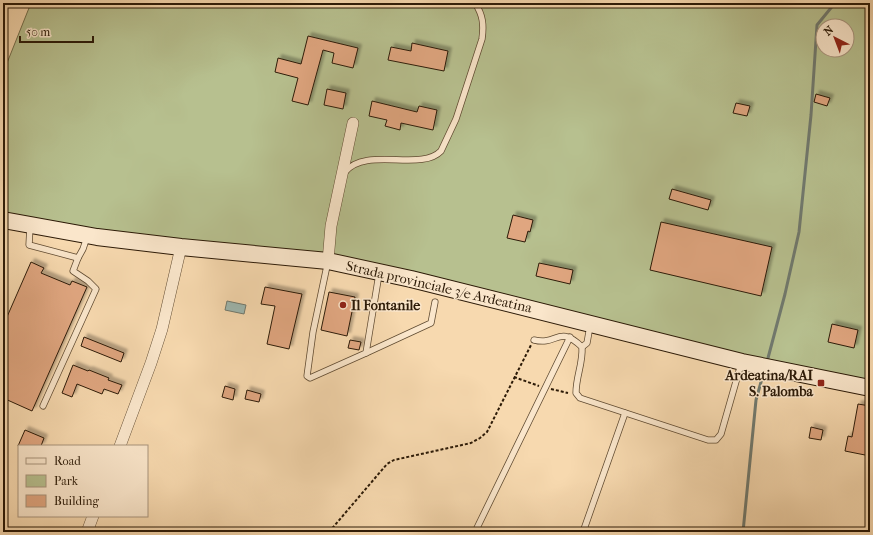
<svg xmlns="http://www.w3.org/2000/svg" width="873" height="535" font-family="'IM FELL French Canon',serif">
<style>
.green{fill:#b7c08f;stroke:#726d4b;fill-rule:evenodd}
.water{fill:#9eb9b2;stroke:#70796e}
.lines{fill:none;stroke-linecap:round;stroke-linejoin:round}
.stream{stroke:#70796e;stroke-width:3}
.building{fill:#e0a680;stroke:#2c1a07;filter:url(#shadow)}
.service-casing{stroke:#5f4a31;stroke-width:7}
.minor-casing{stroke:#5f4a31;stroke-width:12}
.secondary-casing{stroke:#2c1a07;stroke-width:18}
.path{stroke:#2c1a07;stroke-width:2;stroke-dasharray:3 2;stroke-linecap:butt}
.service{stroke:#fae6cb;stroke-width:5.5}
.minor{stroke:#fae6cb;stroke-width:11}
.secondary{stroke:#fae6cb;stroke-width:16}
.poi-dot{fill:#8f2418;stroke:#fae6cb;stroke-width:1.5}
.labels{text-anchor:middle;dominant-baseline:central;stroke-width:3;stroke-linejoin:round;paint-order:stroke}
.street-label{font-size:14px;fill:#2c1a07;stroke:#fae6cb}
.poi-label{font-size:14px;font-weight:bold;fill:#2c1a07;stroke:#fae6cb;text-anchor:start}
</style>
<defs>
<filter id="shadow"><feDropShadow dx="3.5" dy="-3.5" stdDeviation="1" flood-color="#0004"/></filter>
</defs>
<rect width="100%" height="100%" fill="#f7d9af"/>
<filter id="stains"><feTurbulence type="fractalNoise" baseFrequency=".005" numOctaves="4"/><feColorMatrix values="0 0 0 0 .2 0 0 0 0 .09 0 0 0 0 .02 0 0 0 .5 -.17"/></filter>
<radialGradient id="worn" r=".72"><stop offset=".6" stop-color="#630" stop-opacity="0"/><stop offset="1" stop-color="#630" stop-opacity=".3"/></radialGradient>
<path class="green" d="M31,3h839v384l-491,-114 -376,-53v-147zM823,26h24v24h-24z"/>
<polygon class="water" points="227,301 246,305 244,314 225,310"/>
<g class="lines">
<g class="stream">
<polyline points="768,358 785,294 799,232 811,115 817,25 835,3"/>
<polyline points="743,532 756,400 763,375"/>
</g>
</g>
<g class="building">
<polygon points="308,36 358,48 353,68 332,63 334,53 323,50 308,105 292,101 298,78 275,72 278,58 301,64"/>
<polygon points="412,43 448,51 444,71 388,60 391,47 411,51"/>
<polygon points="327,89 346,93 343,109 324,105"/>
<polygon points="816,94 830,98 827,106 814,102"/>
<polygon points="372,101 417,112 419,106 437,110 433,130 401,123 400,130 385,126 387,120 369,116"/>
<polygon points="736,103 750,106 747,116 733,113"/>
<polygon points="672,189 711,200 708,210 669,199"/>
<polygon points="513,215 533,220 530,232 528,231 525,242 507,238"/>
<polygon points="661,222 772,247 761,296 650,270"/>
<polygon points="31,262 44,268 41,273 70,285 72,281 87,287 32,411 3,398 3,326"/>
<polygon points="539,263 573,270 570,284 536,276"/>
<polygon points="265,287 302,294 289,349 267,344 275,306 261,304"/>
<polygon points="329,292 355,297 347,336 321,330"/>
<polygon points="832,324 858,330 854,348 828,342"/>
<polygon points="84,337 124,353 121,362 81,346"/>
<polygon points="350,340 361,342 359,350 348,348"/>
<polygon points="73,365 88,371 89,370 109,378 108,380 122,385 118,394 104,389 102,394 77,384 72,397 62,393"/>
<polygon points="225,386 235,389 233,400 222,397"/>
<polygon points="247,390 261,394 259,402 245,399"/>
<polygon points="858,404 870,406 870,456 845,451 848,436 852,437"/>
<polygon points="811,427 823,430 821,440 809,438"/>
<polygon points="25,430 44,438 41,446 18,446"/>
</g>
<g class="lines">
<defs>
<g id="service">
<path d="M345,172c21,-26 76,0 96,-21l15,-32 26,-80c2,-14 1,-24 -7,-36"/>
<polyline points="30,227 29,245 78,258 83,249 87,237"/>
<polyline points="328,261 313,332 307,376 310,378 366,353 379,274"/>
<path d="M534,340c24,6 24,-16 48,7 1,17 -6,29 -6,46l4,5 128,42h8l5,-6 20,-70"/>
<polyline points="582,347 587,343 590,326"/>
<polyline points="366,353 431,323 435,302"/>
<polyline points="43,406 96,289 88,281 73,271 78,258"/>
<polyline points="475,532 570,337"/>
<polyline points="583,532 625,413"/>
</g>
<g id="minor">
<polyline points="328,261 331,226 353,123"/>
<polyline points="120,446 151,363 162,329 181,247"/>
<polyline points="87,532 93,516"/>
</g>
<polyline id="secondary" points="3,220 97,237 181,247 328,261 411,279 742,362 870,388"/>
</defs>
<use href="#service" class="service-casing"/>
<use href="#minor" class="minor-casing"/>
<use href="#secondary" class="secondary-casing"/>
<g class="path">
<polyline points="514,377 539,386"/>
<polyline points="551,389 568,393"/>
<polyline points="329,532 387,464 394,460 471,443 480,438 487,432 531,345"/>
</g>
<use href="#service" class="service"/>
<use href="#minor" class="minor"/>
<use href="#secondary" class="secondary"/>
</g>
<g class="poi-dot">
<circle cx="343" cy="305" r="4"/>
<rect x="817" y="379" width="8" height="8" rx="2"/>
</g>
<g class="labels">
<g class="street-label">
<text transform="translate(439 287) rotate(13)">Strada provinciale 3/e Ardeatina</text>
</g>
<g class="poi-label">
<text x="351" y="305">Il Fontanile</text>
<text x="813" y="375" text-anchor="end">Ardeatina/RAI<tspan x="813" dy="16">S. Palomba</tspan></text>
</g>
</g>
<rect width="873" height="535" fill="none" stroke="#f7d9af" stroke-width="16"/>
<rect x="4" y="4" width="865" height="527" fill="none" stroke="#2c1a07" stroke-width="2"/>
<rect x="8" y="8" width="857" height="519" fill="none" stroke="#2c1a07"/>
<rect x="18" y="445" width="130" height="72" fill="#fae6cb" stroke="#a8947d"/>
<rect x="26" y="458" width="20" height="6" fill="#fae6cb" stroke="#a8947d"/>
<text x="54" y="465" font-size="12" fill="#2c1a07">Road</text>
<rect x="26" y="475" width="20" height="12" fill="#b7c08f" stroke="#a8947d"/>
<text x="54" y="485" font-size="12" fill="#2c1a07">Park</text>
<rect x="26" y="495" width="20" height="12" fill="#e0a680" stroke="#a8947d"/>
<text x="54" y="505" font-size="12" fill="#2c1a07">Building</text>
<g transform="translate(835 38) rotate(318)"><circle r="19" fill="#fae6cb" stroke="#a8947d"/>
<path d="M0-3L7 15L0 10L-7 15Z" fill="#8f2418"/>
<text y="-6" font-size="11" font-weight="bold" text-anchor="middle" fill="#2c1a07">N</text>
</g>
<path d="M20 36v6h73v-6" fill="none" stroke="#2c1a07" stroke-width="2"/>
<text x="26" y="36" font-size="12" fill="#2c1a07" stroke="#fae6cb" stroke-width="3" paint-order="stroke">50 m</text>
<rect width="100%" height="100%" filter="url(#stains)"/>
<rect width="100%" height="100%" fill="url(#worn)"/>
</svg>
